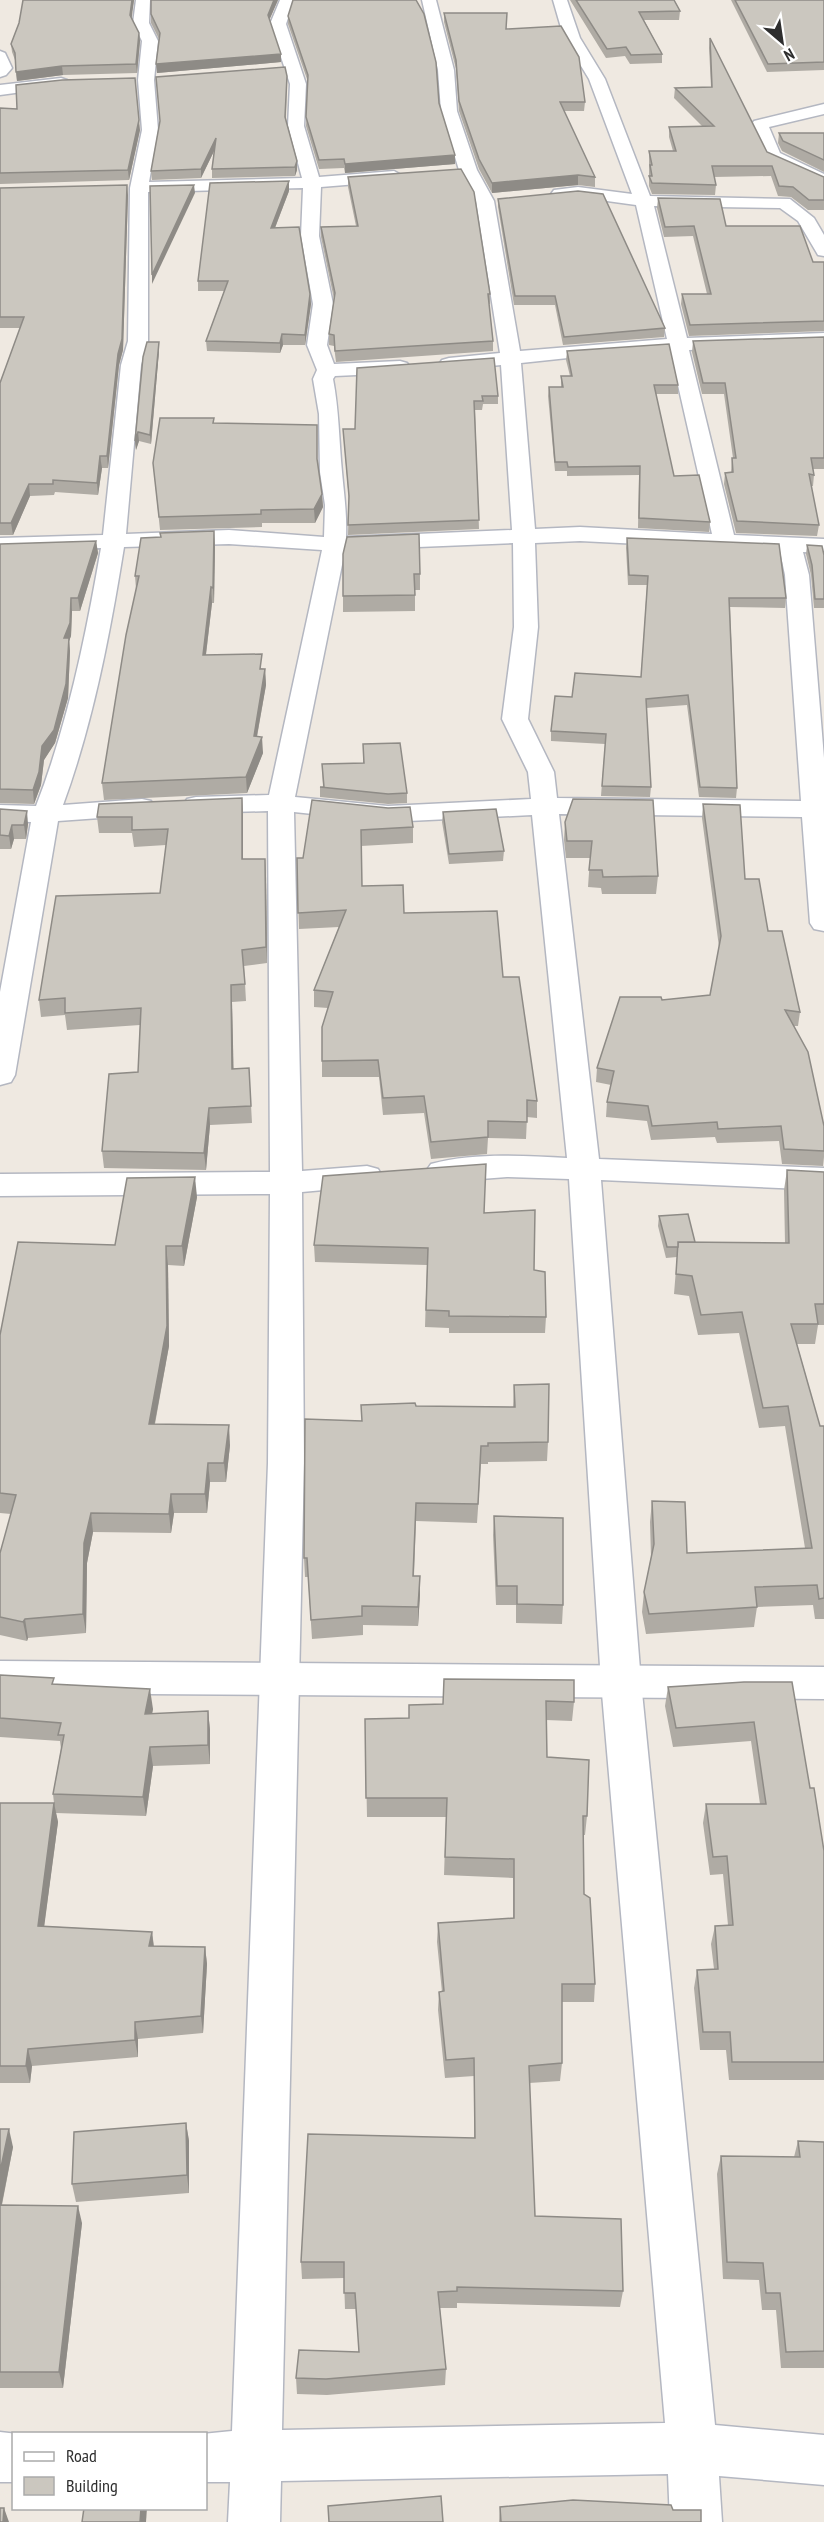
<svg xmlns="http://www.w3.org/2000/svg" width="824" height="2522" font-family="'PT Sans Narrow',sans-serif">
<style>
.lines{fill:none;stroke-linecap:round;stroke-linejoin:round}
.minor-casing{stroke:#b4b7c1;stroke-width:3}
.tertiary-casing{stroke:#b4b7c1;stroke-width:3}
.minor{fill:#fff;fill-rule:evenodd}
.tertiary{fill:#fff;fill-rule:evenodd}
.wall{fill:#afaba4}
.shaded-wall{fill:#8e8b86}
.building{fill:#cbc7bf;stroke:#8e8b86;stroke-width:1.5}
</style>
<rect width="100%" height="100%" fill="#efe9e1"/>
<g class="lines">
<defs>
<g id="minor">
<path d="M136,0h14l-1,23 9,18 -4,39 4,50 -9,52 153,-4 -14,-52 2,-42 -20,-60 10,-24h14l-8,24 20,60 -2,42 15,51 75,-6 9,5 -9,5 -73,6 -2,49 14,68 -6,41 7,19 66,-3 7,2 3,4 -3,4 -7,2 -65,3 -2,3c6,31 6,61 9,93 2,22 5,42 4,65l166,-7 -11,-165 -52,5 -7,-2 -3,-4 3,-4 7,-2 51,-5 -24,-152 -17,-31 -18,-59 -3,-41 -16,-70h14l18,70 3,41 20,59 17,31 26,150 147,-12 -31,-134 -58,-8 -18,2 -9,-5 3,-4 24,-3 54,7 -43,-115 -25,-41 -11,-38h14l13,38 25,41 45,117 140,3 24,19 10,17v21l-6,-1 -20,-34 -18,-13 -126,-2 33,132 137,-5v12l-135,5 45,185 90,4v14l-21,-1 6,23 15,183v173l-10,-2 -4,-6 -8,-106 -243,-3 40,345 225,9v22l-223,-10 40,502 74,743 109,10v50l-105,-9 3,46h-52l-2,-48 -387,7 -1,41h-52l2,-40h-24v-48h-4l30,-3 36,-968 2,-269 -270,2v-22l270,-2 -2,-361 -72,2 -9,-2 -4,-6 4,-6 9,-2 73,-2 53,-245 -93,-6 -105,3c-14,87 -31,176 -61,258l79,-6 9,2 4,6 -4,6 -9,2 -84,6 -43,254 -4,7 -11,3v-93l31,-170 -31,-1v-16l36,1c32,-82 50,-171 65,-258l-101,4v-14l103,-3 18,-170 7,-24 2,-153 12,-58 -4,-50 4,-39 -9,-18zM303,188l-2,48 12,68 -6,41 10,25 -4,9 6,35 1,58 5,33 -1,32 -95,-7 -103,4 15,-169 7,-24v-149zM670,350l42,184 -132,-7 -45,2 -14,-166 103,-11zM580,541l200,10 5,24 16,226 -244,-3 -3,-26 -26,-53 10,-92 -3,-84zM513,543l1,84 -12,92 26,53 3,27 -143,7 -93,-9 50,-247zM294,812l94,10 144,-7 35,343c-44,-2 -93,-6 -136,6l-5,7 5,7 11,4 65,-5 62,2 32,503 64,741 -383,7 22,-967 -2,-271 76,-7 5,-8 -5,-8 -11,-3 -65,5z"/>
<polygon points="0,51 5,53 12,68 6,75 0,77"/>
<polygon points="61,78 67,80 69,83 67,86 0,95 0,85"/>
<polygon points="824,104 824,114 769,127 780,153 824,174 824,186 767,160 752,124 754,121"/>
<polygon points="0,2432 18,2434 14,2434 14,2482 0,2482"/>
</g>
<polygon id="tertiary" points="0,1661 824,1667 824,1699 0,1693"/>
</defs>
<use href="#minor" class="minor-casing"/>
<use href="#tertiary" class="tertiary-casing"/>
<use href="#minor" class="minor"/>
<use href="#tertiary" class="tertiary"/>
</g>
<g class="wall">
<polygon points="23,0 134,0 131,17 139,33 140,41 137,73 63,75 17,81 15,60 12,52 11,44 19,23"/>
<polygon points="151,0 278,0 269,20 281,62 157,73 159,39 151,23"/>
<polygon points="570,0 674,0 680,11 679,20 644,20 662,54 662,63 630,64 625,56 606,58"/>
<polygon points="731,0 824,0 824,70 767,72"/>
<polygon points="444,13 506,29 585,102 584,111 564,111 595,177 595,187 578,185 492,193 479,169 459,111 456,69 444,22"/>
<polygon points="288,16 439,103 455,155 455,164 345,173 344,168 319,169 306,126 308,82 288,24"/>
<polygon points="710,38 767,152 824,177 824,210 808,210 791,197 778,196 771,176 714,177 716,185 715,195 652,194 649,186 649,151 673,151 669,137 669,127 703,127 674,98 675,88 711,87 709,48"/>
<polygon points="287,76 286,119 297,161 297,170 295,176 212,178 212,169 214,151 201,178 152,180 151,171"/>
<polygon points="0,108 140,130 129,180 0,184"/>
<polygon points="779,133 824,133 824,172 782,151 778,143"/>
<polygon points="348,177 490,294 490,304 489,304 493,341 493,351 336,362 334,346 329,345 329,334 334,299 321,237 321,227 356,226 348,187"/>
<polygon points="0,188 128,195 123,350 119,365 108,468 102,468 98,495 55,492 54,495 30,496 13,535 0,535 0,383 20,328 0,328"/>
<polygon points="289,191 275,228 310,294 311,304 305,345 283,345 280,353 207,351 206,341 224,291 198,291 198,281"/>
<polygon points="658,198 813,262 824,262 824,331 689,336 681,304 682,294 707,294 693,236 664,237 657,208"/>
<polygon points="498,199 665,328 664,337 563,345 555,305 514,305 498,207"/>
<polygon points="824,337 824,469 813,469 814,475 813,486 811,486 819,525 817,536 736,533 724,484 725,473 731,472 732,458 733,458 724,394 702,394 692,352 693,341"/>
<polygon points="159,351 151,444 139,441 136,450 135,441"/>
<polygon points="567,351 678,385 678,394 656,394 674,476 710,522 709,532 638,528 639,475 567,476 567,471 555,471 548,396 549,387 561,387 561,376 570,376 566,360"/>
<polygon points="494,358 498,396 498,404 483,404 482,410 475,410 479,529 348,535 349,501 343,429 355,429"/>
<polygon points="214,423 318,460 323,507 315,523 262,523 262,527 160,530 153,463"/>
<polygon points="214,531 215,547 214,603 212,603 206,655 265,669 266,685 257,737 263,753 247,793 104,800 102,783 136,589 135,576"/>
<polygon points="627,538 786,598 785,608 730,607 737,788 736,798 699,797 687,705 646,708 651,787 650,797 601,796 605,744 551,741 551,731 572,697 641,677 647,585 628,585 626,548"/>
<polygon points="96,541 98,553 80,611 72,611 71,636 69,641 70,651 68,698 55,743 44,760 41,785 34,804 0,803 0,544"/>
<polygon points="807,545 824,555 824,608 814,608 811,575 806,554"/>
<polygon points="343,554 420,574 420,590 415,590 415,611 343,612"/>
<polygon points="363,744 407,793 407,803 388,804 320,797 320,787 323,787 322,764 363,763"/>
<polygon points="242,798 243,814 243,859 266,875 267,963 244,966 246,1001 232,1002 233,1069 249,1068 252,1123 210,1125 206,1170 104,1168 102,1151 138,1072 140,1025 67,1030 65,1015 41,1017 39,1000 160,893 166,845 134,847 132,833 99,833 97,817"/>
<polygon points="312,800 413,827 413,843 361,846 362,886 503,977 537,1101 537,1118 527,1117 526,1139 488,1138 487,1154 431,1159 424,1113 383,1115 379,1077 322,1077 322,1061 328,1008 314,1007 314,990 339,927 299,929 297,858 303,858"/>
<polygon points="703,804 745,879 768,931 800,1012 798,1026 794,1026 824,1126 824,1157 823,1166 782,1164 779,1141 717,1143 715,1137 651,1140 647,1121 606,1117 607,1102 611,1085 596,1082 597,1068 662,1000 710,995 719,947 702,818"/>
<polygon points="0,809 28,824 26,839 14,839 11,849 0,849"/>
<polygon points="443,812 504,851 503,861 449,864 442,822"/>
<polygon points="565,822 658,876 656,894 602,894 601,888 588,887 590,858 566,858 564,840"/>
<polygon points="787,1170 824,1172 824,1325 818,1325 815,1344 797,1344 820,1426 824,1426 824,1619 815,1619 813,1605 757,1607 754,1627 646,1634 642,1612 644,1592 651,1557 650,1522 652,1501 687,1553 805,1548 785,1426 759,1428 739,1333 698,1335 689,1296 674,1294 677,1257 666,1258 658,1226 659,1216 695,1242 785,1243 784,1190"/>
<polygon points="197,1197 184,1266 168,1265 169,1346 155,1424 230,1445 226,1482 210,1482 207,1513 174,1513 171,1533 93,1532 87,1563 86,1633 28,1638 27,1641 0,1635 0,1553 11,1514 0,1513 0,1335 115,1245"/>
<polygon points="484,1213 534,1270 546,1317 545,1333 449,1333 449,1328 425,1327 427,1265 315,1262 314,1245"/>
<polygon points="514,1385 548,1442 547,1461 488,1462 488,1464 481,1464 477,1523 416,1521 414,1576 420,1576 420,1594 418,1626 363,1625 363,1635 312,1639 308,1577 305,1577 304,1558 362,1421 416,1406 513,1407"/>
<polygon points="494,1516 563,1605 562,1624 516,1623 516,1605 496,1605 493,1535"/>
<polygon points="0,1675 55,1684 153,1709 152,1714 208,1711 210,1730 210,1764 153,1766 146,1816 56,1813 58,1822 44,1926 152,1932 154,1946 205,1947 207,1964 203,2033 138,2039 138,2057 32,2066 30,2083 0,2083 0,1803 54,1803 53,1794 61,1749 60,1741 0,1737"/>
<polygon points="444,1679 574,1702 572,1721 546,1720 547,1757 587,1816 585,1835 584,1835 584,1894 595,1984 594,2002 562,2002 562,2063 560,2081 529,2083 535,2216 623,2291 620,2307 457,2303 457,2308 440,2308 446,2369 445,2385 327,2395 297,2394 296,2378 359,2352 356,2309 345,2309 344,2278 302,2279 301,2262 474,2138 474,2076 445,2078 438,2010 439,1992 442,1992 437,1942 438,1923 513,1918 513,1878 444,1875 446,1817 367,1817 365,1719 409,1718 443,1704"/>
<polygon points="744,1682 810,1788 824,1851 824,2080 729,2080 726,2050 700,2050 694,1988 697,1970 714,1969 711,1944 715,1926 728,1925 723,1874 710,1875 703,1823 706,1804 760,1804 751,1741 673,1747 665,1706 668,1687"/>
<polygon points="186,2123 189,2141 189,2193 76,2202 72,2184"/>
<polygon points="0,2129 13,2147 2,2205 82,2223 63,2388 0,2388"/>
<polygon points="798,2141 824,2142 824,2368 781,2368 776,2310 762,2310 759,2280 723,2279 717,2174 721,2156 794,2157"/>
<polygon points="500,2507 673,2510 701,2522 499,2522"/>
</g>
<g class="shaded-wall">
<polygon points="132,0 134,0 131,23 130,15"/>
<polygon points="274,0 278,0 268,23 268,15"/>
<polygon points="139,33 140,41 137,73 136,64"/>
<polygon points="281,54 281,62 157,73 156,64"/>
<polygon points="62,66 63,75 17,81 16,72"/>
<polygon points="139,120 140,130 129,180 128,170"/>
<polygon points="216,138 216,147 201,178 201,169"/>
<polygon points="455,155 455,164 345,173 345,164"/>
<polygon points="297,161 297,170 295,176 295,167"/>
<polygon points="578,175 578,185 492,193 492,183"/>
<polygon points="289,181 289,191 271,238 271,228"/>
<polygon points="127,185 128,195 123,350 119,365 108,468 107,456 118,354"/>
<polygon points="194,185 195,193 152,284 152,275"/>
<polygon points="310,294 311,304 305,345 305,335"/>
<polygon points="282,334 283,345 280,353 280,343"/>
<polygon points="159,342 159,351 151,444 150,435"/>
<polygon points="138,432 139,441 136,450 135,441"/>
<polygon points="100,456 102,468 98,495 97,483"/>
<polygon points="29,484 30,496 13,535 11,523"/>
<polygon points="322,494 323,507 315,523 314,509"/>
<polygon points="214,531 215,547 214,603 213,588"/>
<polygon points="96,541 98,553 80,611 78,598"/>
<polygon points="211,587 212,603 204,670 203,655"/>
<polygon points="71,598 72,611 71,636 69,641 70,651 68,698 55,743 44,760 41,785 34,804 33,790 64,638"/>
<polygon points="265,669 266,685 254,752 254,736"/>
<polygon points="262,737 263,753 247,793 246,777"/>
<polygon points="242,798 243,814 243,875 242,859"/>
<polygon points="27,811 28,824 26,839 24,825"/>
<polygon points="12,825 14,839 11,849 9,836"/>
<polygon points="265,859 266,875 267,963 266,947"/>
<polygon points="231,985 232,1002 234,1086 232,1069"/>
<polygon points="209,1108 210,1125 206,1170 204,1153"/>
<polygon points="195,1177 197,1197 184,1266 182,1246"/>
<polygon points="166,1246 168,1265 169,1346 151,1443 149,1424"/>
<polygon points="229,1425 230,1445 226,1482 224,1463"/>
<polygon points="208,1463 210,1482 207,1513 205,1494"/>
<polygon points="171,1494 174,1513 171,1533 169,1514"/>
<polygon points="91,1513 93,1532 87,1563 86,1633 83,1614 84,1543"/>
<polygon points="420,1576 420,1594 418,1626 418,1607"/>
<polygon points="25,1619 28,1638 27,1641 23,1622"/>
<polygon points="150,1689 153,1709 148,1733 145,1714"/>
<polygon points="208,1711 210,1730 210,1764 208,1745"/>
<polygon points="150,1747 153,1766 146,1816 143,1797"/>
<polygon points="54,1803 58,1822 42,1943 38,1926"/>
<polygon points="152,1932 154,1950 149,1946"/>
<polygon points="205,1947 207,1964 203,2033 201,2016"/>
<polygon points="135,2022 138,2039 138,2057 135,2040"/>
<polygon points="28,2049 32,2066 30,2083 26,2066"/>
<polygon points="186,2123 189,2141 189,2193 187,2175"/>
<polygon points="9,2129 13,2147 0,2213 0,2172"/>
<polygon points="78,2206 82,2223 63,2388 59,2372"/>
<polygon points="4,2508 9,2522 3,2522"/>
<polygon points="141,2508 147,2508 146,2522 140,2522"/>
</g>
<g class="building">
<polygon points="23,0 132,0 130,15 139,33 136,64 62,66 16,72 15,53 11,44 19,23"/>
<polygon points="151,0 274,0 268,15 281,54 156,64 160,33 151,14"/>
<polygon points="293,0 416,0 424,14 436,62 439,103 455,155 345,164 344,159 319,160 306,117 308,75 288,16"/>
<polygon points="576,0 674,0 680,11 639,12 662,54 631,55 626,47 607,49"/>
<polygon points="735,0 824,0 824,62 768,64"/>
<polygon points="444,13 507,13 506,29 561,26 579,57 585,102 560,102 595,177 578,175 492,183 479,159 459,101 456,60"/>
<polygon points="710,38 767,152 824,177 824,200 809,200 793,187 779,186 772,166 712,166 716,185 652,183 649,176 652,176 650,165 652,165 649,151 676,151 669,127 714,126 675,88 712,87"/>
<polygon points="285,67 287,76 285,117 297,161 295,167 212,169 216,138 201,169 151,171 160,121 156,77"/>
<polygon points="135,78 139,120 128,170 0,173 0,108 17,109 16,85 62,80"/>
<polygon points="779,133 824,133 824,160 783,141"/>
<polygon points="461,169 474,192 490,294 488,294 493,341 335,351 334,335 329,334 335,293 321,227 358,226 348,177"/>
<polygon points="289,181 271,228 299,227 310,294 305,335 282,334 280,343 206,341 228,281 198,281 210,183"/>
<polygon points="127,185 122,339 118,354 107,456 100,456 97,483 53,480 53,484 29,484 11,523 0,523 0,383 24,317 0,317 0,188"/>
<polygon points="194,185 152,275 150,186"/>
<polygon points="578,191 603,194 665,328 564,337 555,296 515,296 498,199"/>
<polygon points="658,198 720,199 726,226 800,226 813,262 824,262 824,321 690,325 682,294 711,294 694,226 665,227"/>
<polygon points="824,337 824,458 811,458 814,475 809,474 819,525 737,521 725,473 733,472 732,458 736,458 725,383 703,383 693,341"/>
<polygon points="147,342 159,342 150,435 138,432 135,441 143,357"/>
<polygon points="669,344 678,385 654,385 674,476 699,475 710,522 639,518 640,466 568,467 567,462 555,462 549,387 563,387 561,376 572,376 567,351"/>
<polygon points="494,358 498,396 482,396 483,401 474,401 479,520 348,525 349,496 343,429 355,429 357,368"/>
<polygon points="160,418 214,418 213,423 317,425 317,459 322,494 314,509 261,510 261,514 159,517 153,463"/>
<polygon points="214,531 213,588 211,587 203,655 262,654 260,669 265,669 254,736 262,737 246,777 102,783 126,635 139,576 135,576 141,538 161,537 160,533"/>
<polygon points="419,534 420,574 414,574 415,595 343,596 343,554 347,537"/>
<polygon points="627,538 779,544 786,598 729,598 737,788 700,787 688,695 646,699 651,787 602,786 606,734 551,731 555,696 572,697 575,673 641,677 648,576 629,575"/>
<polygon points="96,541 78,598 71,598 70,623 64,638 69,638 66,684 54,730 42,746 39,772 33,790 0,789 0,544"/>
<polygon points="807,545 822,546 824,555 824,599 815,599 812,565"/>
<polygon points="400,743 407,793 388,794 320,787 324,787 322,764 364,763 363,744"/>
<polygon points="242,798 242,859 265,859 266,947 242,950 245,984 231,985 232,1069 249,1068 251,1106 209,1108 204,1153 102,1151 109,1074 138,1072 141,1008 65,1013 65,998 39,1000 56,896 160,893 168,829 132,830 132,817 97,817 99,804"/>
<polygon points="573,799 653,800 658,876 603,877 602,870 589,870 592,841 567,841 565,822"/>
<polygon points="312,800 388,808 410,807 413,827 361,830 362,886 403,885 404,913 497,911 503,977 519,977 537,1101 527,1100 527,1122 488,1121 488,1137 431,1142 424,1096 383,1098 378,1060 322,1061 322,1027 333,992 314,990 346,910 298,913 297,858 303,858"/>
<polygon points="703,804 740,805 745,879 759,879 768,931 782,931 800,1012 785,1010 808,1052 824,1126 824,1151 784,1149 781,1126 718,1129 717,1122 652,1126 648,1106 607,1102 614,1071 597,1068 620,997 661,997 662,1000 710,995 721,936"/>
<polygon points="0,809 27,811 24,825 12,825 9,836 0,835"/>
<polygon points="496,809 504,851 449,854 443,812"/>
<polygon points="486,1164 484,1213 535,1210 534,1270 545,1272 546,1317 449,1316 449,1311 426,1310 428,1248 314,1245 323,1176"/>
<polygon points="787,1170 824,1172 824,1304 815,1304 818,1324 791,1324 820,1426 824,1426 824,1598 819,1599 817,1585 755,1587 757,1607 649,1614 644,1592 654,1544 652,1501 685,1502 687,1553 812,1548 788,1406 763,1408 742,1312 701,1315 692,1276 676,1274 678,1242 789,1243"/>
<polygon points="195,1177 182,1246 166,1246 167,1326 149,1424 229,1425 224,1463 208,1463 205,1494 171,1494 169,1514 91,1513 84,1543 83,1614 25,1619 23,1622 0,1617 0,1553 16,1495 0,1493 0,1335 18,1242 115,1245 127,1178"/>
<polygon points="688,1214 695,1242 678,1242 678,1247 667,1247 659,1216"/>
<polygon points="549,1384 548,1442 488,1443 488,1446 481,1446 478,1504 416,1503 413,1576 420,1576 418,1607 362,1606 362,1616 311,1620 307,1558 304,1558 305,1419 362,1421 361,1405 415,1403 416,1406 515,1407 514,1385"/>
<polygon points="494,1516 563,1518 563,1605 517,1604 517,1586 497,1586"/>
<polygon points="0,1675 54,1678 52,1684 150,1689 145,1714 208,1711 208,1745 150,1747 143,1797 53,1794 64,1735 58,1735 61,1723 0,1718"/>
<polygon points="444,1679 574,1680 574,1702 546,1701 547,1757 589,1760 587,1816 583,1816 584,1894 590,1898 595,1984 562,1984 562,2063 529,2066 535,2216 621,2219 623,2291 457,2287 457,2291 438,2292 446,2369 326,2379 296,2378 299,2350 359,2352 355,2293 344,2293 344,2262 301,2262 308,2134 475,2138 474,2058 446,2060 439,1992 444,1991 438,1923 514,1918 514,1859 445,1857 447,1798 366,1798 365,1719 409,1718 409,1705 443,1704"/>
<polygon points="744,1682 792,1682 810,1788 814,1788 824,1851 824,2062 732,2062 730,2032 703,2032 697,1970 718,1969 715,1926 733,1925 727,1856 713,1857 706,1804 766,1804 754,1722 676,1728 668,1687"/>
<polygon points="0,1803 54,1803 38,1926 152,1932 149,1946 205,1947 201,2016 135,2022 135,2040 28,2049 26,2066 0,2066"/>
<polygon points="186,2123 187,2175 72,2184 74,2132"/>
<polygon points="0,2129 9,2129 0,2172"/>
<polygon points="798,2141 824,2142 824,2351 786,2352 780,2293 766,2293 763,2263 727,2262 721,2156 800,2157"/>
<polygon points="0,2205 78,2206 59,2372 0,2372"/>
<polygon points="441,2496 443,2522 329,2522 328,2506"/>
<polygon points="573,2500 671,2505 673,2510 701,2510 701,2522 501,2522 500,2507"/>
<polygon points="0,2508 4,2508 3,2522 0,2522"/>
<polygon points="84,2508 141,2508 140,2522 82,2522"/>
</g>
<rect x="12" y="2432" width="195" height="78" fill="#ffffff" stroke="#ababab" stroke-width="1.5"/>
<rect x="24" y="2452" width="30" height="9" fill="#ffffff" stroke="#ababab" stroke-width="1.5"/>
<text x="66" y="2462" font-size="18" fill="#2e2e2e">Road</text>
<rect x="24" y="2477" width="30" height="18" fill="#cbc7bf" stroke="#ababab" stroke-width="1.5"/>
<text x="66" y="2492" font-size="18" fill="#2e2e2e">Building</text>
<g transform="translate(782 42) rotate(151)" stroke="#ffffff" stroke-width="4.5" paint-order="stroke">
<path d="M0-4.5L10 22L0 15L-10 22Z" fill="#2e2e2e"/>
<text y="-9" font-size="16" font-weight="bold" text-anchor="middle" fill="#2e2e2e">N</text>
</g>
</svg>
